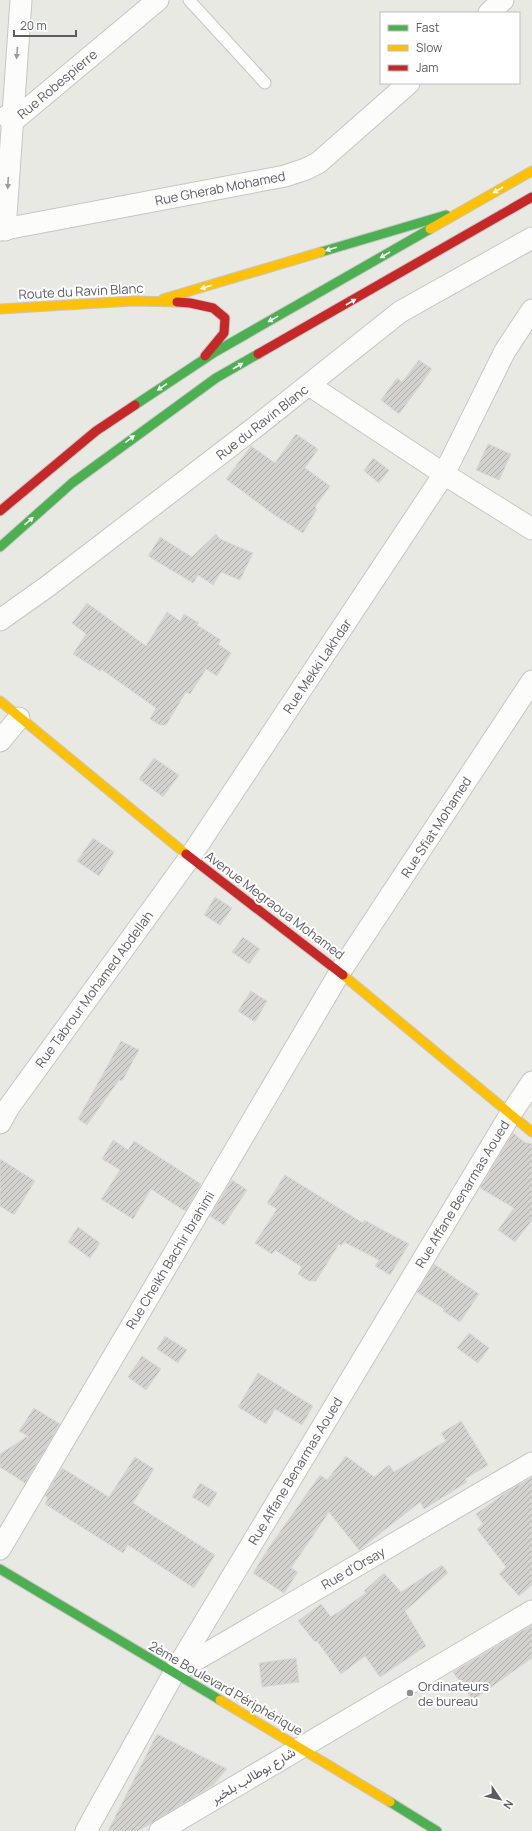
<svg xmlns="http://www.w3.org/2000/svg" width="532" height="1831" font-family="Manrope,Vazirmatn,sans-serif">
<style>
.building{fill:url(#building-hatch);stroke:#d8d8d4}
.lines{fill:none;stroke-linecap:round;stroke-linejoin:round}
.lane-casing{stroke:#c5c5c5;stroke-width:13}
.street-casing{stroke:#c5c5c5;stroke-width:23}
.fast-casing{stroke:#c6c6c6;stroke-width:11}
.slow-casing{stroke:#c6c6c6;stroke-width:11}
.jam-casing{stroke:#c6c6c6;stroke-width:11}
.lane{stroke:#fcfcfb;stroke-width:11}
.street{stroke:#fcfcfb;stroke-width:21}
.fast{stroke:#4caf50;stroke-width:9}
.slow{stroke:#ffc107;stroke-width:9}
.jam{stroke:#c62828;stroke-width:9}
.oneway{fill:#9b9c9f}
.oneway2{fill:#f6fbf6}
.poi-dot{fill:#8c8d8f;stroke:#fff;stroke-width:1.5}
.labels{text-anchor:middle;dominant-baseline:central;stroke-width:4;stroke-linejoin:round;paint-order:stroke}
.street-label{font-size:13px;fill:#5a5c61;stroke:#fff}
.poi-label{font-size:13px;fill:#5a5c61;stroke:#fff;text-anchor:start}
</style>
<defs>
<pattern id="building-hatch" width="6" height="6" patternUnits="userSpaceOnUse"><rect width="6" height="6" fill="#d3d2cf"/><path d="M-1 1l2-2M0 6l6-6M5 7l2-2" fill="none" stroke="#aeaeab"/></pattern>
</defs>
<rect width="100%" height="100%" fill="#e9e9e4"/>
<g class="building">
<polygon points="419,360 432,369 399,414 381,400 397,378 402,382"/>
<polygon points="296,434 318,449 305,468 330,486 315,507 317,509 303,533 273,514 226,479 251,446 275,463"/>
<polygon points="488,444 511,454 499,480 476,470"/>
<polygon points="373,458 389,470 379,483 364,471"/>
<polygon points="216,534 220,539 253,553 240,580 221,572 213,585 198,575 193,583 148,556 160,537 192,557"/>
<polygon points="87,603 146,646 167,612 180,621 184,614 199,623 197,625 221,640 218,644 231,653 217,676 206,669 190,694 186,692 166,725 160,725 150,719 156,708 101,669 100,671 73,654 86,634 72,623"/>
<polygon points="154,758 179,775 163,797 139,779"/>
<polygon points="93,838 114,852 99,876 77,861"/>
<polygon points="215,897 232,908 220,925 204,915"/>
<polygon points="243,937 260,949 249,964 232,952"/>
<polygon points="251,991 267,1001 255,1022 238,1011"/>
<polygon points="121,1041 139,1050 122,1081 119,1080 87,1125 78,1119"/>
<polygon points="513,1133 524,1142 532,1144 532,1220 515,1242 498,1230 514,1208 480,1188"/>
<polygon points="113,1140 128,1150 134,1141 201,1184 185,1211 151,1189 133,1219 101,1199 120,1170 102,1159"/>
<polygon points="0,1159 35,1181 14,1215 0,1206"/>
<polygon points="285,1175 363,1223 364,1220 409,1244 390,1275 375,1266 379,1260 344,1242 341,1246 339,1244 316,1281 309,1281 298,1274 302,1267 275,1250 272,1254 255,1243 277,1209 267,1203"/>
<polygon points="232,1180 247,1190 224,1225 210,1216"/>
<polygon points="78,1227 100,1243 90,1258 68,1242"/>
<polygon points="434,1264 479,1294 460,1322 443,1311 444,1309 417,1292"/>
<polygon points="469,1333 489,1348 478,1363 457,1348"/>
<polygon points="165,1336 187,1350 178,1363 157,1349"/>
<polygon points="142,1356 161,1369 146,1390 128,1377"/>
<polygon points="258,1373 313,1406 302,1425 275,1409 266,1424 238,1407"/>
<polygon points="34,1408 60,1424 25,1483 0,1467 0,1454 28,1436 19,1431"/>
<polygon points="461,1421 488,1465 465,1479 467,1482 424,1509 420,1502 359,1550 329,1512 291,1568 298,1572 284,1593 253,1573 270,1546 320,1475 327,1480 346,1456 374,1477 389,1465 394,1472 446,1441 441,1433"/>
<polygon points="135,1457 154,1469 133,1503 215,1555 194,1588 128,1545 123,1553 45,1504 48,1498 45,1496 62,1468 109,1497"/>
<polygon points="532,1477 532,1585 519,1596 499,1574 506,1567 477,1529 483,1524 476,1514 508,1491"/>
<polygon points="200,1483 217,1493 209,1507 192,1497"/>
<polygon points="442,1565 448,1573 405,1611 426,1646 380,1677 365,1656 341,1674 317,1641 315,1642 298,1621 321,1604 331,1617 366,1593 364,1591 384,1573 401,1592"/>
<polygon points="532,1625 532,1658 473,1700 453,1672"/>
<polygon points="296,1658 299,1682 262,1687 259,1663"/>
<polygon points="157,1734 227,1769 213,1785 138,1831 108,1831"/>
</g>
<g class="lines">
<defs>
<polyline id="lane" points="189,0 265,83"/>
<g id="street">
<polyline points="489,13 503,0"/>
<polyline points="7,116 12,122 158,0"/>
<polyline points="0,230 285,176 306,169 318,163 409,83"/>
<polyline points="5,230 21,0"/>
<polyline points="309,385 444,474 532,529"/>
<polyline points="0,620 48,586 258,425 400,312 532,238"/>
<polyline points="0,741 19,718"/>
<polyline points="0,1123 9,1107 190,857 444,474 505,351 532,310"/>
<polyline points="0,1549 340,972 532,681"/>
<polyline points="175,1672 532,1463"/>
<polyline points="86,1831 174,1673 510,1115 532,1082"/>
<polyline points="160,1831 532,1611"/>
</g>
<g id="fast">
<polyline points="321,252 446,215"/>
<polyline points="135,405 215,352 430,229"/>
<polyline points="0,547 72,483 216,378 258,354"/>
<polyline points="0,1569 220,1700"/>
<polyline points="390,1802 437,1831"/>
</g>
<g id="slow">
<polyline points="430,229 532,171"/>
<polyline points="163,299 321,252"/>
<polyline points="0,309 134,301 177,302"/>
<polyline points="0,701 186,854"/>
<polyline points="343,975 532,1132"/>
<polyline points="220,1700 390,1802"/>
</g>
<g id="jam">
<polyline points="177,302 190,303 213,308 225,318 224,333 205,356"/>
<polyline points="258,354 532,197"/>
<polyline points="0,511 96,431 135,405"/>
<polyline points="186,854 343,975"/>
</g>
</defs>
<use href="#lane" class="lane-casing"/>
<use href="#street" class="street-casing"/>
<use href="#fast" class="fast-casing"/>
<use href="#slow" class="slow-casing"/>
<use href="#jam" class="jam-casing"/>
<use href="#lane" class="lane"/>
<use href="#street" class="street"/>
<use href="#fast" class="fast"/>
<use href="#slow" class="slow"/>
<use href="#jam" class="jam"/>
</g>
<defs><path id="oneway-solid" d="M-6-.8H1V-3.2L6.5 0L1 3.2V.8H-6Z"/></defs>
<g class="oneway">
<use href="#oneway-solid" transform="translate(17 53) rotate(95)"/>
<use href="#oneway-solid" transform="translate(8 183) rotate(93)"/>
</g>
<g class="oneway2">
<use href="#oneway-solid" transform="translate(498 190) rotate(150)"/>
<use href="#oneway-solid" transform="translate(331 249) rotate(163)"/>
<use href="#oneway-solid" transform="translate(385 255) rotate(150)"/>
<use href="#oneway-solid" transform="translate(206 287) rotate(163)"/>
<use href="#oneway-solid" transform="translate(351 302) rotate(-30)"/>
<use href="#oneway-solid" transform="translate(273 319) rotate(151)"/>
<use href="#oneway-solid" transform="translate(238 366) rotate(-30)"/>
<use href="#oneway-solid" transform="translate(162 387) rotate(146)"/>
<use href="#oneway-solid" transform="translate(130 439) rotate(-37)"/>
<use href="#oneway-solid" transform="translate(29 521) rotate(-41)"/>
</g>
<circle class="poi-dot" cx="410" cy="1693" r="4"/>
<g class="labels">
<g class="street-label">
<text transform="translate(57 84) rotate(-40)">Rue Robespierre</text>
<text transform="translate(220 188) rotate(-11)">Rue Gherab Mohamed</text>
<text transform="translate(81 291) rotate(-3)">Route du Ravin Blanc</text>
<text transform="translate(262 422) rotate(-38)">Rue du Ravin Blanc</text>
<text transform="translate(317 666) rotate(-56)">Rue Mekki Lakhdar</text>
<text transform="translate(436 827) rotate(-57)">Rue Sfiat Mohamed</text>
<text transform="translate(275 905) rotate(37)">Avenue Megraoua Mohamed</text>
<text transform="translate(94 989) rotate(-54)">Rue Tabrour Mohamed Abdellah</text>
<text transform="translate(462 1194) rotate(-59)">Rue Affane Benarmas Aoued</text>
<text transform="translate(170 1260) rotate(-59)">Rue Cheikh Bachir Ibrahimi</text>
<text transform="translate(295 1471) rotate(-59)">Rue Affane Benarmas Aoued</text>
<text transform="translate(353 1568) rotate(-30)">Rue d'Orsay</text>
<text transform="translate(226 1688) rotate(30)">2ème Boulevard Périphérique</text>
<text transform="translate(253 1775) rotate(-31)">شارع بوطالب بلخير</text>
</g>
<g class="poi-label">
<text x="418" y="1686">Ordinateurs<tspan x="418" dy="15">de bureau</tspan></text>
</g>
</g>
<rect x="380" y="12" width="140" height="72" fill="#ffffff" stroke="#bdbec0"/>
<rect x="388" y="25" width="20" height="6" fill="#4caf50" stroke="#bdbec0"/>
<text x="416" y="32" font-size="12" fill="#5a5c61">Fast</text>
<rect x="388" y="45" width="20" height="6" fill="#ffc107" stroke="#bdbec0"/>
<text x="416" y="52" font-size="12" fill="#5a5c61">Slow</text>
<rect x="388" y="65" width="20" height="6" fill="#c62828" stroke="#bdbec0"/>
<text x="416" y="72" font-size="12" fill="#5a5c61">Jam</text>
<g transform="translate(500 1799) rotate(124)" stroke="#ffffff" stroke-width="3" paint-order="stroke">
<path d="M0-3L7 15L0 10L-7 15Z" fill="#5a5c61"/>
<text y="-6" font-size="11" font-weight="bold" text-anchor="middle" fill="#5a5c61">N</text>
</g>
<path d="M14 30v6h62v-6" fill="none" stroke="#5a5c61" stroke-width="2"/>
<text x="20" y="30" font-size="12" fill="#5a5c61" stroke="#ffffff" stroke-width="3" paint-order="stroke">20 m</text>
</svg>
